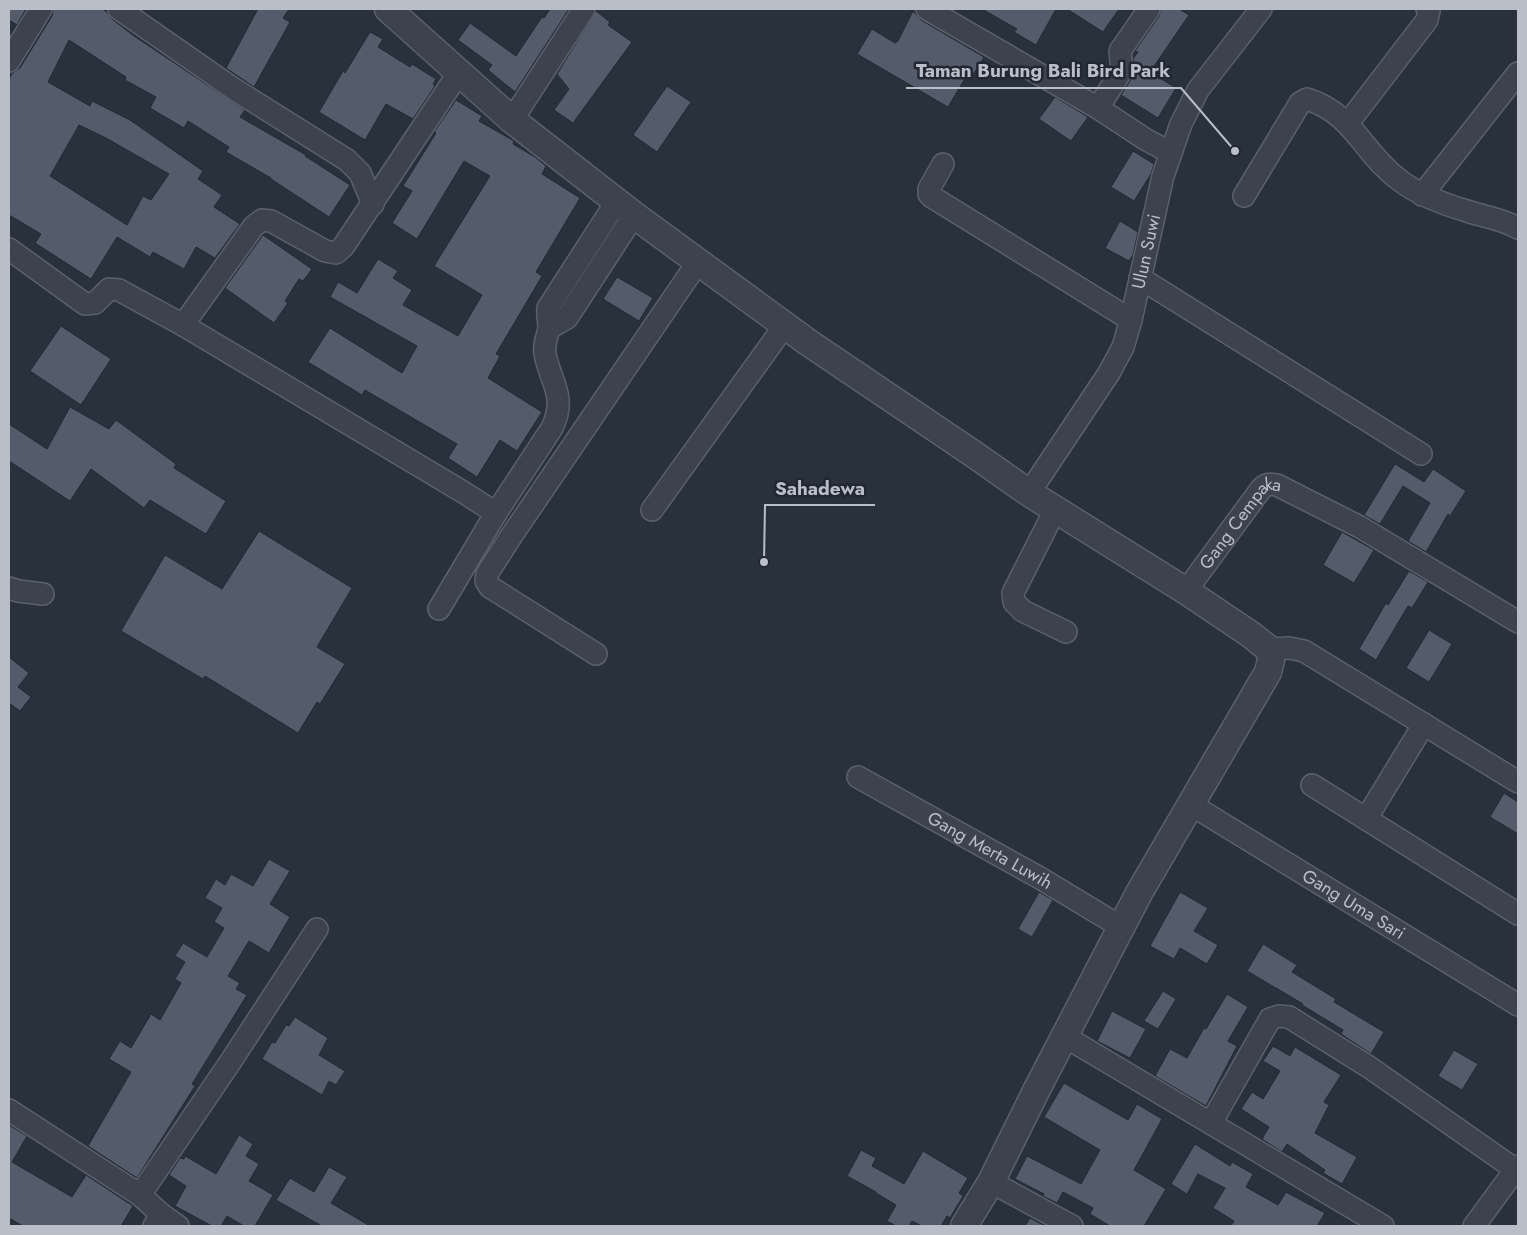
<svg xmlns="http://www.w3.org/2000/svg" width="1527" height="1235" font-family="Jost,sans-serif">
<style>
.building{fill:#545c6b;stroke:#232a35;fill-rule:evenodd}
.lines{fill:none;stroke-linecap:round;stroke-linejoin:round}
.minor-casing{stroke:#5a616b;stroke-width:24}
.tertiary-casing{stroke:#5a616b;stroke-width:29}
.minor{stroke:#3c434e;stroke-width:21}
.tertiary{stroke:#3c434e;stroke-width:26}
.labels{text-anchor:middle;dominant-baseline:central;stroke-width:5;stroke-linejoin:round;paint-order:stroke}
.street-label{font-size:18px;fill:#b9bec8;stroke:#212833}
.leader{fill:none;stroke:#b9bec8;stroke-width:2}
.callout-dot{fill:#b9bec8;stroke:#212833;stroke-width:2}
.callout-label{font-size:19px;text-anchor:middle;font-weight:bold;fill:#b9bec8;stroke:#212833;stroke-width:5;stroke-linejoin:round;paint-order:stroke}
</style>
<rect width="100%" height="100%" fill="#29313d"/>
<g class="building">
<polygon points="9,9 26,9 17,25 9,20"/>
<path d="M53,9h49l5,3 5,7 22,17 111,74 -5,7 66,38 -1,1 45,29 -21,32 -58,-38v-1l-45,-26 3,-5 -41,-26 -4,7 -34,-20 6,-11 -31,-17 1,-3 -57,-37 -21,42 42,24 2,-5 38,19 73,51 -5,8 24,16 -8,12 26,17 -25,34 -19,-11 -12,22 -31,-17 -3,5 -33,-20 -26,42 -56,-36 6,-9 -32,-19v-135l3,-7 8,-5 32,-52zM79,125l27,13 63,36 -18,26 -8,-4 -16,29 -77,-49z"/>
<polygon points="258,9 289,9 283,18 290,22 254,87 226,68"/>
<polygon points="550,9 569,9 515,92 488,70 492,65 458,40 470,23 516,56 542,17 544,18"/>
<polygon points="982,9 1056,9 1036,45 1014,32 1017,29"/>
<polygon points="1067,9 1119,9 1103,32"/>
<polygon points="1161,9 1179,9 1189,15 1150,72 1176,88 1158,118 1121,95 1133,76 1134,69 1133,59 1138,52 1135,51 1159,16"/>
<polygon points="596,11 610,22 608,25 632,42 573,123 554,110 569,89 557,74"/>
<polygon points="913,11 921,20 984,57 971,78 967,75 948,107 857,54 872,29 895,43 898,41"/>
<polygon points="370,32 383,39 378,47 410,67 412,64 436,79 433,84 435,86 413,119 386,104 365,140 319,112 343,71 345,73"/>
<polygon points="667,86 691,102 657,152 633,135"/>
<polygon points="1055,97 1088,117 1071,141 1039,119"/>
<polygon points="456,100 482,116 479,121 514,141 513,144 535,157 546,166 542,174 580,198 536,272 542,276 496,354 500,356 488,378 542,412 517,451 500,440 477,477 448,458 457,444 365,390 362,395 308,362 330,328 402,373 417,346 330,297 338,282 357,293 378,259 398,271 393,278 412,290 403,305 458,336 482,295 434,266 490,176 464,161 417,239 392,223 412,191 403,186 436,133 434,132"/>
<polygon points="1133,151 1154,164 1151,174 1134,201 1111,187"/>
<polygon points="1120,221 1138,232 1133,255 1129,261 1105,248"/>
<polygon points="263,235 312,269 303,281 299,279 285,301 288,303 274,323 225,288"/>
<polygon points="617,277 653,298 639,321 603,299"/>
<polygon points="61,326 111,359 81,405 30,371"/>
<polygon points="70,407 109,429 116,420 176,464 174,468 226,501 206,534 150,500 144,508 91,469 70,501 9,461 9,424 47,449"/>
<polygon points="1395,464 1424,482 1433,469 1466,491 1450,516 1448,514 1426,552 1408,541 1430,503 1403,486 1380,524 1364,515"/>
<polygon points="259,531 352,588 317,647 345,664 320,704 317,702 298,733 205,676 203,679 121,631 165,555 222,589"/>
<polygon points="1342,532 1374,550 1354,583 1323,565"/>
<polygon points="1409,571 1428,582 1412,608 1408,606 1376,660 1359,649 1386,603 1388,605"/>
<polygon points="1429,630 1452,644 1429,682 1406,668"/>
<polygon points="9,657 29,673 18,687 31,697 20,711 9,703"/>
<polygon points="1504,793 1518,802 1518,834 1490,817"/>
<polygon points="269,859 290,871 270,904 290,917 269,953 249,941 228,976 240,983 236,989 247,995 192,1084 195,1086 183,1105 137,1178 88,1146 131,1072 109,1059 120,1041 131,1048 151,1014 160,1020 181,983 175,979 185,962 175,956 183,943 207,957 224,928 214,922 222,908 205,898 216,879 225,885 231,874 253,886"/>
<polygon points="1039,892 1053,900 1032,937 1018,929"/>
<polygon points="1180,892 1208,908 1194,931 1218,945 1207,964 1180,948 1174,959 1150,946"/>
<polygon points="1263,944 1297,965 1292,972 1336,999 1334,1002 1384,1032 1371,1054 1341,1034 1343,1030 1302,1005 1303,1004 1247,971"/>
<polygon points="1163,991 1176,999 1158,1029 1144,1021"/>
<polygon points="1227,994 1248,1007 1228,1041 1237,1046 1206,1106 1155,1076 1170,1049 1187,1058 1204,1028 1206,1029"/>
<polygon points="1112,1011 1146,1029 1130,1058 1097,1041"/>
<polygon points="295,1017 328,1038 319,1055 345,1071 336,1085 329,1081 322,1095 262,1059 272,1042 275,1043 286,1025 289,1026"/>
<polygon points="1273,1046 1290,1056 1295,1047 1341,1075 1324,1102 1329,1105 1315,1133 1357,1157 1342,1184 1323,1173 1325,1170 1287,1144 1282,1152 1262,1139 1269,1127 1241,1109 1252,1092 1263,1099 1280,1071 1263,1061"/>
<polygon points="1454,1050 1478,1064 1462,1090 1438,1076"/>
<polygon points="1064,1083 1128,1120 1137,1104 1162,1119 1134,1170 1166,1189 1144,1226 1110,1226 1090,1214 1093,1208 1063,1192 1057,1203 1043,1196 1044,1194 1015,1179 1027,1156 1081,1184 1100,1150 1044,1117"/>
<polygon points="9,1125 27,1136 12,1162 72,1197 86,1175 133,1206 121,1226 23,1226 9,1218"/>
<polygon points="239,1135 253,1144 246,1156 259,1164 249,1181 273,1195 255,1226 244,1226 227,1216 221,1226 212,1226 175,1206 186,1186 169,1175 180,1158 184,1159 185,1156 216,1174"/>
<polygon points="1195,1144 1230,1166 1232,1162 1253,1174 1246,1187 1278,1205 1286,1192 1325,1213 1317,1226 1231,1226 1234,1221 1213,1208 1225,1188 1198,1174 1187,1194 1171,1184"/>
<polygon points="861,1150 876,1158 872,1166 904,1184 923,1151 968,1178 959,1193 963,1196 950,1218 947,1216 941,1226 922,1226 912,1221 909,1226 896,1226 887,1221 896,1205 876,1193 876,1192 847,1176"/>
<polygon points="329,1167 347,1177 331,1203 370,1226 322,1226 276,1200 290,1178 314,1192"/>
<polygon points="1030,1218 1045,1226 1025,1226"/>
</g>
<g class="lines">
<defs>
<g id="minor">
<polyline points="119,9 234,89 347,160 360,173 373,204"/>
<polyline points="927,9 1098,108 1145,139 1171,153"/>
<polyline points="9,61 41,9"/>
<polyline points="1098,108 1122,70 1120,51 1149,9"/>
<polyline points="512,120 584,9"/>
<polyline points="1348,123 1427,20 1429,11 1427,9"/>
<polyline points="943,164 929,189 929,194 932,197 1131,320"/>
<polyline points="1422,195 1518,73"/>
<path d="M1244,196l56,-93 7,-4c47,15 55,53 91,80 20,16 45,25 69,32 18,6 35,8 51,17"/>
<polyline points="9,249 85,304 95,303 109,289 119,290 183,325 463,492 496,513"/>
<polyline points="1140,278 1421,454"/>
<polyline points="183,325 254,226 262,220 271,221 325,251 336,253 343,247 460,71"/>
<polyline points="549,328 567,318 634,215"/>
<path id="s1" d="M1029,493l80,-120 14,-26 8,-27 32,-144 18,-52 17,-34 63,-81"/>
<polyline points="652,510 785,325"/>
<polyline points="1055,510 1013,593 1014,602 1023,611 1066,632"/>
<polyline points="9,588 18,591 43,594"/>
<path id="s2" d="M1186,591l75,-102c5,-6 9,-5 16,-4l83,42 158,95"/>
<path d="M439,609l57,-96 56,-85c15,-32 -1,-44 -7,-74 -2,-10 3,-18 4,-27 0,-7 -2,-12 -1,-19l69,-107"/>
<polyline points="1269,649 1289,648 1304,651 1518,782"/>
<polyline points="596,654 490,587 486,581 487,574 512,535 698,262"/>
<path id="s3" d="M858,777l182,101 81,49"/>
<polyline points="1312,785 1518,914"/>
<path id="s4" d="M1190,804l328,201"/>
<polyline points="1366,819 1424,724"/>
<polyline points="1064,1036 1383,1226"/>
<polyline points="9,1110 140,1195 161,1214"/>
<polyline points="1211,1123 1270,1019 1279,1016 1289,1017 1369,1067 1516,1170"/>
<polyline points="991,1182 1072,1226"/>
<polyline points="140,1195 231,1061 317,929"/>
<polyline points="154,1226 161,1214 178,1226"/>
<polyline points="1474,1226 1518,1166"/>
</g>
<polyline id="tertiary" points="388,9 512,120 634,215 809,343 975,455 1029,493 1186,591 1250,634 1269,649 1271,660 1268,672 1139,893 1037,1089 991,1182 964,1226"/>
</defs>
<use href="#minor" class="minor-casing"/>
<use href="#tertiary" class="tertiary-casing"/>
<use href="#minor" class="minor"/>
<use href="#tertiary" class="tertiary"/>
</g>
<g class="labels">
<g class="street-label">
<text stroke="none"><textPath href="#s1" startOffset="272">Ulun Suwi</textPath></text>
<text stroke="none"><textPath href="#s2" startOffset="89">Gang Cempaka</textPath></text>
<text stroke="none"><textPath href="#s3" startOffset="151">Gang Merta Luwih</textPath></text>
<text stroke="none"><textPath href="#s4" startOffset="192">Gang Uma Sari</textPath></text>
</g>
</g>
<path class="leader" d="M1235 151L1181 88H906M764 562L765 505H875"/>
<g class="callout-dot">
<circle cx="1235" cy="151" r="5"/>
<circle cx="764" cy="562" r="5"/>
</g>
<g class="callout-label">
<text x="1043" y="77">Taman Burung Bali Bird Park</text>
<text x="820" y="495">Sahadewa</text>
</g>
<rect width="1527" height="1235" fill="none" stroke="#b9bec8" stroke-width="20"/>
</svg>
